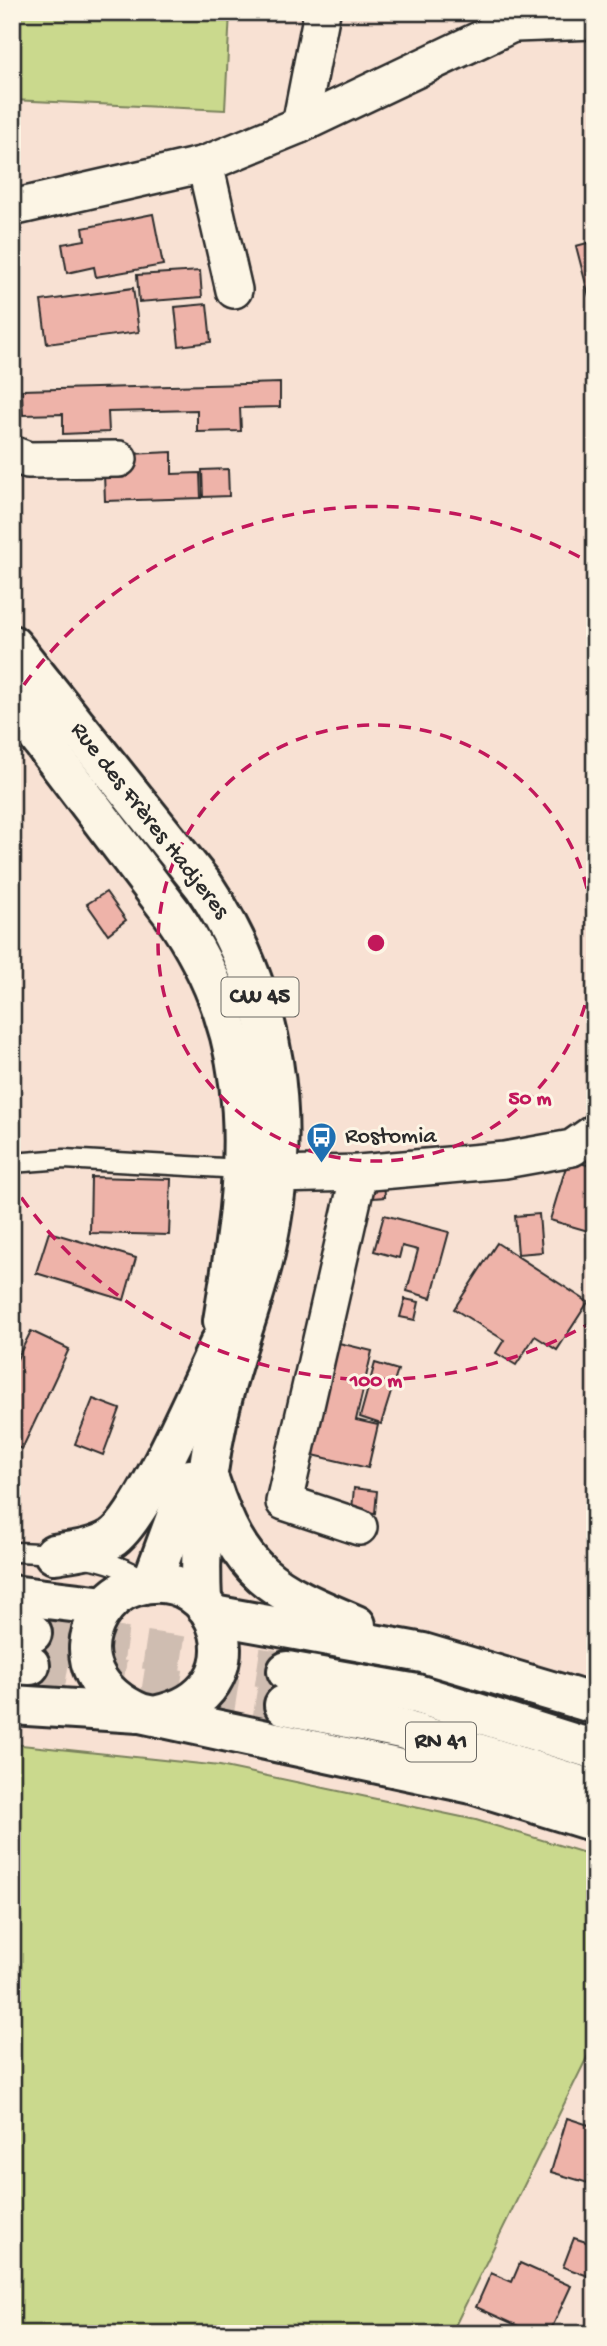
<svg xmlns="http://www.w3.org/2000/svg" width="607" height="2346" font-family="'Gochi Hand',sans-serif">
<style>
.green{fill:#cad98d;stroke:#7a825c;stroke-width:2}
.building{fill:#eeb3a9;stroke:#2b2b2b;stroke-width:2}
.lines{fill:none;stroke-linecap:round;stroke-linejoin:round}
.highway-tunnel{stroke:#cfbdb1;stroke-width:38;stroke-dasharray:38 19;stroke-linecap:butt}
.lane-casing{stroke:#2b2b2b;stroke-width:23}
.street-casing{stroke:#2b2b2b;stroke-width:40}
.primary-casing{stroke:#2b2b2b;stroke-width:44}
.highway-casing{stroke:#2b2b2b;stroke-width:44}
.lane{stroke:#fcf5e5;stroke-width:18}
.street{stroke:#fcf5e5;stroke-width:35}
.primary{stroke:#fcf5e5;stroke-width:38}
.highway{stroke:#fcf5e5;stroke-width:38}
.ring{fill:none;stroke:#c2185b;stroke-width:3.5;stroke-dasharray:12 9}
.labels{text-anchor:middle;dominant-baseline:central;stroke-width:6;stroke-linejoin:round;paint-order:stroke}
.shield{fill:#fcf5e5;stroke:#6a6863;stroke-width:2}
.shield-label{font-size:23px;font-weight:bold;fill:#2b2b2b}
.street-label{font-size:24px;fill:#2b2b2b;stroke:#fcf5e5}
.poi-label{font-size:24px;fill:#2b2b2b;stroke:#fcf5e5;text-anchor:start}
.centre{fill:#c2185b;stroke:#fcf5e5;stroke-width:3.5}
.ring-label{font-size:21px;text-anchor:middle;font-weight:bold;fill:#c2185b;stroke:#fcf5e5;stroke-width:6;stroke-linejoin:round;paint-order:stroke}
</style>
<rect width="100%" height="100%" fill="#f8e1d3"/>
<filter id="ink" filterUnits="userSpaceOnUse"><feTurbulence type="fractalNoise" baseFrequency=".0143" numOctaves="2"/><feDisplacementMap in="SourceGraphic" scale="14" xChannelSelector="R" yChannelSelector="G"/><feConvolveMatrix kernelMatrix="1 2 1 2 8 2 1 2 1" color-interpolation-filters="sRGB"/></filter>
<g filter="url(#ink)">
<g class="green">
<polygon points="12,12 230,12 225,110 12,100"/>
<polygon points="12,1744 220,1766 476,1820 595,1856 595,2041 451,2334 12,2334"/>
</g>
<g class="building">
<polygon points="153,214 163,265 96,277 94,267 67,273 62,244 85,240 83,228"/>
<polygon points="595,241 595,294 589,296 576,246"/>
<polygon points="200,271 202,297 139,302 137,275"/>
<polygon points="133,288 139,332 47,344 41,301"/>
<polygon points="207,304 211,342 179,346 175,307"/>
<polygon points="280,383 280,407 240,408 241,431 197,432 197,410 108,412 109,432 63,434 63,414 23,415 22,390"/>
<polygon points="172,452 172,474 200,473 201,498 105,501 104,474 130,473 130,454"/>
<polygon points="228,469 229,496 203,497 202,470"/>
<polygon points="106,892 126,920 108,934 87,904"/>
<polygon points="568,1160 595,1167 595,1233 550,1220"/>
<polygon points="91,1177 171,1179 169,1235 90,1233"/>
<polygon points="384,1177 385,1197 360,1199"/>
<polygon points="539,1214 542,1252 518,1254 515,1216"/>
<polygon points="384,1215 449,1232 431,1298 407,1291 418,1250 402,1246 399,1258 374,1251"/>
<polygon points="49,1232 136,1258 124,1300 36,1273"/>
<polygon points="497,1243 588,1302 557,1350 535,1336 516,1365 496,1353 504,1340 454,1309"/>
<polygon points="405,1299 419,1302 415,1320 400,1317"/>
<polygon points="31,1331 69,1349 22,1449 12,1445 12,1369"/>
<polygon points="339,1343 372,1351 356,1420 378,1425 368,1468 313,1455"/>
<polygon points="375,1363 398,1370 381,1424 360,1417"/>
<polygon points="93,1399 120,1409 103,1455 75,1444"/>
<polygon points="354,1488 377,1491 375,1513 352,1510"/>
<polygon points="567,2118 595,2127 595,2185 551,2172"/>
<polygon points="574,2238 595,2245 594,2278 563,2267"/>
<polygon points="520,2263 571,2286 549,2334 536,2334 476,2307 491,2273 512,2282"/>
</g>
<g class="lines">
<g class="highway-tunnel">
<polyline points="32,1633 287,1671"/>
<polyline points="30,1665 284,1705"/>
</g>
<defs>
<g id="lane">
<polyline points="12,1163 64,1159 241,1169"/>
<path d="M12,1552c44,1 96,3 133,28"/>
</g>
<g id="street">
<polyline points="515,24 595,21"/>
<polyline points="300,125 322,12"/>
<polyline points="205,164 234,290"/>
<polyline points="12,208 205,164 300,125 538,12"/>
<polyline points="12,454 28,460 119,459"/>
<polyline points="359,1173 284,1502 359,1527"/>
<polyline points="276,1175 359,1173 505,1160 572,1148 595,1132"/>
</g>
<g id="primary">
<path d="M12,645l192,241c74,111 90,237 61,367 -13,57 -37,111 -48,169 -13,59 -18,118 -15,179"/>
<path d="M12,702l160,211c93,133 76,257 51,408"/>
<path d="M210,1482c30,92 60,107 146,143"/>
<path d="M54,1554c19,-3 40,-5 57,-15 32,-20 89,-155 109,-196"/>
<polyline points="152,1582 190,1479"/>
<polyline points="12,1595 105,1606"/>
<polyline points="213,1615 423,1653 595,1704"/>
<polyline points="12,1705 139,1713"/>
<path d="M158,1715c106,-22 64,-154 -22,-129 -16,4 -28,15 -37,29 -25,43 0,80 41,98l332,71 123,38"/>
</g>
<g id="highway">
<polyline points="12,1631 32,1633"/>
<polyline points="12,1664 30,1665"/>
<polyline points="287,1671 417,1694 595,1750"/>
<polyline points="284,1705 405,1730 595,1790"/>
</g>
</defs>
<use href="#lane" class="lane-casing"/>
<use href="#street" class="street-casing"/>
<use href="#primary" class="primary-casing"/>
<use href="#highway" class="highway-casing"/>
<use href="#lane" class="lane"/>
<use href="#street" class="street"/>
<use href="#primary" class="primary"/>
<use href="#highway" class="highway"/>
</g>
</g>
<g class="ring">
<circle cx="376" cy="943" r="218"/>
<path d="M594 1321A436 436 0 0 1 12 1184M12 702A436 436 0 0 1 594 565"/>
</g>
<defs>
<symbol id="bus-pin" viewBox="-11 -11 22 30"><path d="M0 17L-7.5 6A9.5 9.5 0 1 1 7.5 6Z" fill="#1f6fb2" stroke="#fcf5e5"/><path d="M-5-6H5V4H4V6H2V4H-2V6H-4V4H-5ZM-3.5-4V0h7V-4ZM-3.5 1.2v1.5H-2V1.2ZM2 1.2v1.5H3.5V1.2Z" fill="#fff"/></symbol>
</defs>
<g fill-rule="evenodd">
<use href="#bus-pin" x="304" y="1120" width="35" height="47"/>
</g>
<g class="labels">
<g class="shield">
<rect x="221.5" y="977.5" width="77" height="39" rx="5"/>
<rect x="406" y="1722.5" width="70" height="39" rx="5"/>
</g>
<g class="shield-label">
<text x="260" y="997">CW 45</text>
<text x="441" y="1742">RN 41</text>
</g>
<g class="street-label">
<text transform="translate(149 821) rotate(52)">Rue des Frères Hadjeres</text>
</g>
<g class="poi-label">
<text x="345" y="1137">Rostomia</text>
</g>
</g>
<circle cx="376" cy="943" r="10" class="centre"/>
<g class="ring-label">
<text x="530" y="1104">50 m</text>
<text x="376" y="1386">100 m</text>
</g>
<rect width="607" height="2346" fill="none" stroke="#fcf5e5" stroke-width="42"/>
<rect x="21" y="21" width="565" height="2304" fill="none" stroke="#2b2b2b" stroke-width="2.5" filter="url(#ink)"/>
</svg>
